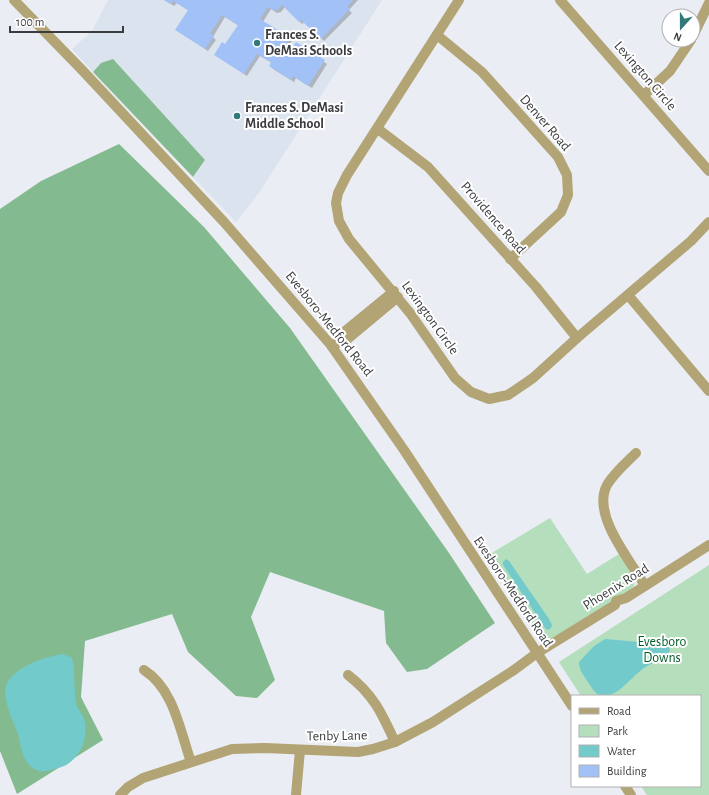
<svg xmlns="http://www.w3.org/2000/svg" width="709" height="795" font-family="'Alegreya Sans',sans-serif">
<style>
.built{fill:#dbe3ef}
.green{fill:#b4debc}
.forest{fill:#84ba8f}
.water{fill:#73caca}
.shadow{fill:#0003}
.building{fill:#a2c1f7}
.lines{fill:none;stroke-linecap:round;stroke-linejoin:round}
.minor{stroke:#b2a475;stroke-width:10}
.poi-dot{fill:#327a78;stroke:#fff;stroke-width:1.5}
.labels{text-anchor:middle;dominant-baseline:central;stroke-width:4;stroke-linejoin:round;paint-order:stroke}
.poi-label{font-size:14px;font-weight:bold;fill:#3b3c3f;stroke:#fff;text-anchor:start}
.street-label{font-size:14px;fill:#3b3c3f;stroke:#fff}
.park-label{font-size:14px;fill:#025e29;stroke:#fff}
</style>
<rect width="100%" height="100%" fill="#eaedf3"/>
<polygon class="built" points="108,0 382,0 259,193 236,222 193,177 205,161 101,63 93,72 72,49 92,31"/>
<g class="green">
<polygon points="550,518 587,574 619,554 635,579 634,586 628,592 552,638 543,638 485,557"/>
<polygon points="709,565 709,795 647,795 641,786 700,786 700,696 581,696 559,662"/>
</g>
<g class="forest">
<polygon points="113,59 205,160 193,177 93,72 101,63"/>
<polygon points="119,144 204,227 290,328 449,553 495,623 427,669 407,672 386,643 384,611 270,572 251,617 275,680 257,698 236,696 188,652 172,614 85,641 81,697 103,740 17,794 0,751 0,209 41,181"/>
</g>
<g class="water">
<polygon points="506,559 509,561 549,619 552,625 551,628 548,630 545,628 503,565 503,562"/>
<path d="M605,639l57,5 7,3 1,4c-7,8 -17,11 -26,17 -12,8 -27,30 -42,28 -7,-1 -11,-10 -15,-15 -4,-7 -8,-11 -8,-19l15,-16z"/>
<path d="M63,654l9,4c3,14 2,30 4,45 1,6 6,10 8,16 6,19 -6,45 -26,49 -8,2 -16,6 -24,1 -12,-7 -13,-23 -16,-35 -5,-13 -13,-29 -13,-43 1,-22 41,-35 58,-37z"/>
</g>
<polygon class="shadow" points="164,0 358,0 349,10 352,13 324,41 305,22 302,24 285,7 281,12 277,13 271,9 263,22 289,38 292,41 289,45 293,48 296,43 327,64 312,88 296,78 294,82 273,69 270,66 272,63 260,56 247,76 215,55 226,45 239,26 225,17 213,37 216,40 208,51 177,30 189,11 177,3 174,6"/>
<polygon class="building" points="164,0 353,0 347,7 350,9 321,39 301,20 299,22 282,5 278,10 273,10 268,7 260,19 289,37 286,42 293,47 296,42 325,60 308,86 293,76 291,80 269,66 271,62 257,54 244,74 214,55 222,42 225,44 238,25 222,15 210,34 214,36 205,49 175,30 188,10 173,1 171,4"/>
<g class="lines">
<g class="minor">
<polyline points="14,0 83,71 224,222 330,344 404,450 572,706"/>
<polyline points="459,0 347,175 338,193 336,203 339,221 349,239 410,313 455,378 471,392 489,399 508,395 533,378 577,338 691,241 709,222"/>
<polyline points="560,0 709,171"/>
<polyline points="437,35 482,72 558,157 567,175 568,195 561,212 510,259"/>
<polyline points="693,36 709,3"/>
<polyline points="644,95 670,71 691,40"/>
<polyline points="378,129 428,167 536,287 577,338"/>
<polyline points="628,295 709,391"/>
<polyline points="337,343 339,336 394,291"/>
<polyline points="332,347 337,343 344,342 398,297"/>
<path d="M636,453c-10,10 -22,20 -29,32 -16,30 24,76 38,101"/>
<path d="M144,670c30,19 36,61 47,92"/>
<path d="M348,675c26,20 34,39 47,67"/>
<polyline points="625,786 631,795"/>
<polyline points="120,795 128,787 143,778 232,749 265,748 358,752 373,749 395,742 433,722 514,670 537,653 615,605 616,601 626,598 709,545"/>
<polyline points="296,795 300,750"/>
</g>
</g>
<g class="poi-dot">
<circle cx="257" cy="43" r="4"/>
<circle cx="237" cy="116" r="4"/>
</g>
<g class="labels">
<g class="poi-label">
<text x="265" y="35">Frances S.<tspan x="265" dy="16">DeMasi Schools</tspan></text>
<text x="245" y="108">Frances S. DeMasi<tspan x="245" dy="16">Middle School</tspan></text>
</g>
<g class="street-label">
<text transform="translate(645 76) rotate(49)">Lexington Circle</text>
<text transform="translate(545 123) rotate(49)">Denver Road</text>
<text transform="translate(493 218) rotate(49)">Providence Road</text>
<text transform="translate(430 318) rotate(54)">Lexington Circle</text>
<text transform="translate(329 324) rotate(51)">Evesboro-Medford Road</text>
<text transform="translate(616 587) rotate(-32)">Phoenix Road</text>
<text transform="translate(513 592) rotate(56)">Evesboro-Medford Road</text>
<text transform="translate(337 736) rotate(-1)">Tenby Lane</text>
</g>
<g class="park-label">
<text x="662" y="642">Evesboro<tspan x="662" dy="16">Downs</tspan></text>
</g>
</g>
<rect x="571" y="695" width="130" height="92" fill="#ffffff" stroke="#b1b1b2"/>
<rect x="579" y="708" width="20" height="6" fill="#b2a475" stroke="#b1b1b2"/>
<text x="607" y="715" font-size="12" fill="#3b3c3f">Road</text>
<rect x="579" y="725" width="20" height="12" fill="#b4debc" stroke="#b1b1b2"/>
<text x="607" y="735" font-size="12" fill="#3b3c3f">Park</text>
<rect x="579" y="745" width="20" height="12" fill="#73caca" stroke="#b1b1b2"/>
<text x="607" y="755" font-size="12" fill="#3b3c3f">Water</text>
<rect x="579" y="765" width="20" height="12" fill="#a2c1f7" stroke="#b1b1b2"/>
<text x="607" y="775" font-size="12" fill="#3b3c3f">Building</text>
<g transform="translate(681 28) rotate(201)"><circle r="19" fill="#ffffff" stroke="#b1b1b2"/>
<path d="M0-3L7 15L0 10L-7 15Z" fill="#327a78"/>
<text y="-6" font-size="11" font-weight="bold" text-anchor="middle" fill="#3b3c3f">N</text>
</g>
<path d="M10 26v6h113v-6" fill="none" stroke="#3b3c3f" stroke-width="2"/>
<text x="16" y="26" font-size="12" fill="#3b3c3f" stroke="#ffffff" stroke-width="3" paint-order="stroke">100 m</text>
</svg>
